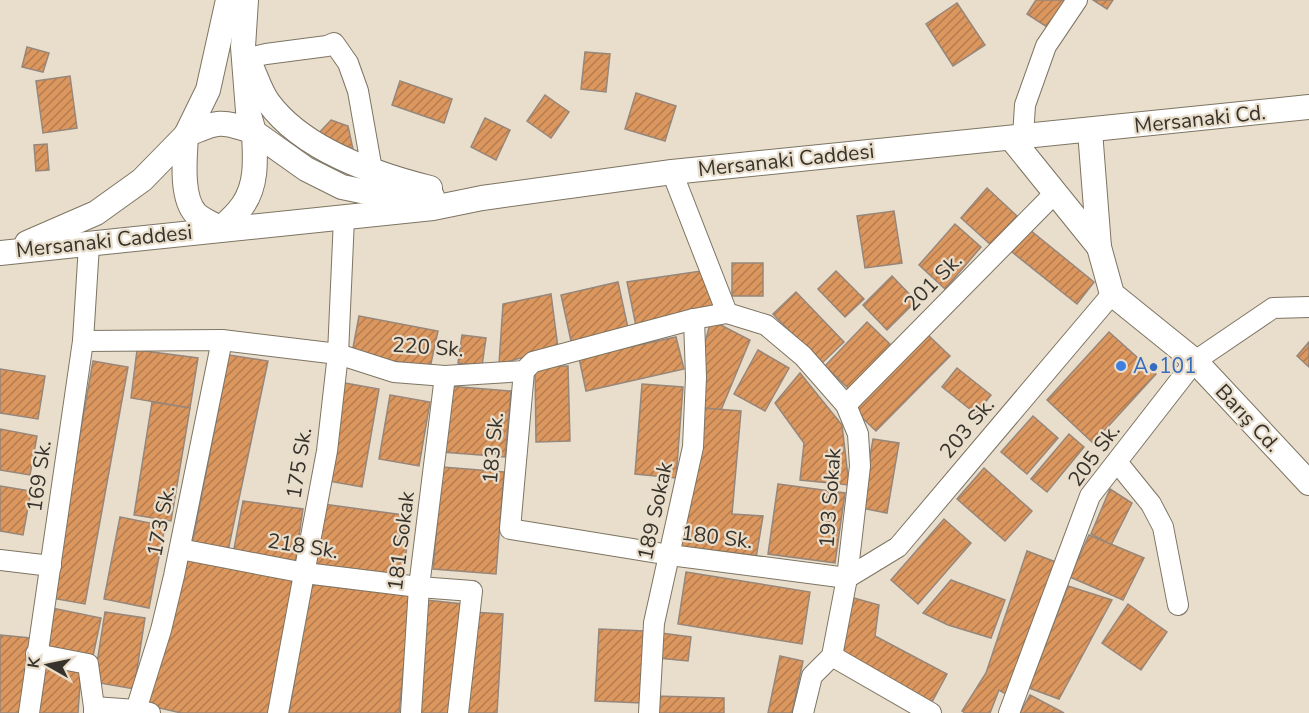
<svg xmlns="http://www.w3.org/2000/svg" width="1309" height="713" font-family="'Nunito Sans',sans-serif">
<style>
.building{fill:url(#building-hatch);stroke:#97867a;stroke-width:1.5}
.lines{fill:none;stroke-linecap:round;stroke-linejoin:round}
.minor-casing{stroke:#7d7463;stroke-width:22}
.tertiary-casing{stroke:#7d7463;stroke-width:26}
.minor{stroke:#fff;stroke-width:20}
.tertiary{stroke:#fff;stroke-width:24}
.shop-dot{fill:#3f7fe0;stroke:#e9decb;stroke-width:2}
.labels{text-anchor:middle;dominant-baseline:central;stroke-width:4.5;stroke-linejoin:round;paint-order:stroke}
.street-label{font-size:21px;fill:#37332c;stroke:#e9decb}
.shop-label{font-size:21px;fill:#366cbe;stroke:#e9decb;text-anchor:start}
</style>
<defs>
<pattern id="building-hatch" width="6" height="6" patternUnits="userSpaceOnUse" patternTransform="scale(1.5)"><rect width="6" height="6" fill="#dc975f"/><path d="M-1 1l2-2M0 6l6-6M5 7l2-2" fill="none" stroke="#b37c4f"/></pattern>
</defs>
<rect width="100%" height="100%" fill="#e9decb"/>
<g class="building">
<polygon points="1036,0 1065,0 1047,27 1027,14"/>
<polygon points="1093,0 1113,0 1107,9"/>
<polygon points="957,3 985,45 953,66 926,24"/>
<polygon points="27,47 49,53 43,72 22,67"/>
<polygon points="585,52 610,54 606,92 581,89"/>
<polygon points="70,76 77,128 43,133 36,81"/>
<polygon points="400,81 452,99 444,123 392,105"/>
<polygon points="636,93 676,106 665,141 625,129"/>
<polygon points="545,95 569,112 551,138 527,121"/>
<polygon points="485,118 510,130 496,160 471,147"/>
<polygon points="331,120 348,126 353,149 317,135"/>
<polygon points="47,144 49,170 36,171 34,145"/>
<polygon points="987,188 1017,216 991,245 961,218"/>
<polygon points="894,211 902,263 865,268 857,216"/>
<polygon points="955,224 981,247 945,289 919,265"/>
<polygon points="1030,230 1094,282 1077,304 1012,252"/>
<rect x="732" y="263" width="31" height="33"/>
<polygon points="701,271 716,306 636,326 627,282"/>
<polygon points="836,271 864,299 845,317 818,289"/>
<polygon points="892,276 916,301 887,330 863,305"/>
<polygon points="618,282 628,328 571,341 561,295"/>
<polygon points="796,292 844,342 821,364 773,314"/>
<polygon points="551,294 558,348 499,364 503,304"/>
<polygon points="359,316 438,331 430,368 352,353"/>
<polygon points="711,320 750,340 721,410 703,408 702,354"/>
<polygon points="867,322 891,345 849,389 825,366"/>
<polygon points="1109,332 1156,374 1093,443 1047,400"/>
<polygon points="462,335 486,338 482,366 458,363"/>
<polygon points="928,335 950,356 876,431 854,410"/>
<polygon points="676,337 684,369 586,391 579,358"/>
<polygon points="1309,342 1309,367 1297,356"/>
<polygon points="137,350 198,358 190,408 131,398"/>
<polygon points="758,350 789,368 765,411 734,394"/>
<polygon points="229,355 268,361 228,551 192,545"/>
<polygon points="93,361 128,367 85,604 51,598"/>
<polygon points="568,366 570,441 536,442 535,367"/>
<polygon points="957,368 991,395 976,414 942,387"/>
<polygon points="0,369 45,376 38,419 0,413"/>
<polygon points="800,373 842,425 849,485 800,480 804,443 775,403"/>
<polygon points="345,383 379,389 362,487 328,481"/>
<polygon points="642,384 683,387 676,478 635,474"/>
<polygon points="448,386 511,391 505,457 442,452"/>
<polygon points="390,395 430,402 419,466 379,459"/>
<polygon points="152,402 190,408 171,521 134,515"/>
<polygon points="703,408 741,411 732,514 763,516 756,558 678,552"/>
<polygon points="1033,416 1058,438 1027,474 1001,452"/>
<polygon points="0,429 37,436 30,475 0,470"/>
<polygon points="1069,434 1084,447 1047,492 1031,479"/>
<polygon points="873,439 899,443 887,513 861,508"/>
<polygon points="442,467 504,472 496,574 433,569"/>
<polygon points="984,468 1032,511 1005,541 957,499"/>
<polygon points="778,484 845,493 835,563 768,554"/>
<polygon points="0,486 31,491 23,535 0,531"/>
<polygon points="1110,489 1132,503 1111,545 1091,534"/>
<polygon points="243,501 303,509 295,563 233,554"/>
<polygon points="323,504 411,516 403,576 314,565"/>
<polygon points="120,517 165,526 149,608 104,599"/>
<polygon points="944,519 971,543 918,604 891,580"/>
<polygon points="1089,535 1144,558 1123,600 1070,577"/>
<polygon points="1027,551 1061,564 1013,698 999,690 990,713 965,713 962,711 986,673"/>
<polygon points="188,560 294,576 272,713 181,713 147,705"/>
<polygon points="686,572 810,592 802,644 678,624"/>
<polygon points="951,580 1005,600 991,638 948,625 923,613"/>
<polygon points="311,584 411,596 399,713 289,713"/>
<polygon points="1068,586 1112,600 1059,699 1029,688"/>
<polygon points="854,598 879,605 875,636 947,674 932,702 840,652"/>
<polygon points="426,600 463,604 451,713 414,713"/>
<polygon points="1128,604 1167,632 1141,670 1102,643"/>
<polygon points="52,608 101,618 93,656 44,646"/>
<polygon points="105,612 145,618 134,689 94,682"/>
<polygon points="472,612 503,614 497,713 466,713"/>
<polygon points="599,629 645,631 642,703 595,701"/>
<polygon points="661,633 691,637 688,661 658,658"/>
<polygon points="0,635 31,638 23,713 0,713"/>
<polygon points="780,656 803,661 792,713 768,713"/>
<polygon points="45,663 81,670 78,713 35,713"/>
<polygon points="1030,695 1064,713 1020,713"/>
<polygon points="655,696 724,698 724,713 655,713"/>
</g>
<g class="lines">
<defs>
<g id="minor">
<polyline points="248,58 266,54 327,46 334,43 348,63 358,91 372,170"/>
<polyline points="1023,137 1025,105 1046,46 1077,0"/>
<polyline points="672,172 727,313 766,325 803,356 846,405 858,434 860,466 847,578 832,656 812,676 803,713"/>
<polyline points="83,341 222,340 338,354 394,372 445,376 524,371 533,362 694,319 727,313"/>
<polyline points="524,371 510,529 670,555 847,578 898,547 1112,294"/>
<polyline points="846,405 1054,194"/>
<polyline points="1117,462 1151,504 1163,527 1178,605"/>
<polyline points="180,549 305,573 419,587 472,591 458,713"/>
<polyline points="0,560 51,566"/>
<polyline points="36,654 88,664 94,707"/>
<polyline points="832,656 931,713"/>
<polyline points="136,710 161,630 174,576 222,340"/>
<polyline points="29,713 83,341 89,245"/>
<polyline points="94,713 94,707 136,710 150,713"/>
<polyline points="278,713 327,451 338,354 344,218"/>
<polyline points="411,713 419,587 445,376"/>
<polyline points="649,713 654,623 693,447 696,377 694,319"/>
<polyline points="1009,713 1090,496 1195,361 1273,308 1309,307"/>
</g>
<g id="tertiary">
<polyline points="246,0 243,47 248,111 254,132 306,169 342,187 371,193 432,196"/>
<path d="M250,64c6,12 10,27 18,38 35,48 106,72 162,86"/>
<polyline points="1090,131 1099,247 1112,294 1195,361 1309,483"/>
<path d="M186,135c32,-14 35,-15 68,-3 1,25 4,51 -11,73 -6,9 -15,17 -23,24"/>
<path d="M186,135c-1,21 -6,62 10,79 7,6 17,10 24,15"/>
<polyline points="1011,138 1099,247"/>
<polyline points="27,243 96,213 142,180 186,135 208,90 228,0"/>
<polyline points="0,253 433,208 482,198 672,172 1309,107"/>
</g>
</defs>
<use href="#minor" class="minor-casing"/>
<use href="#tertiary" class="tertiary-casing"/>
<use href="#minor" class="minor"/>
<use href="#tertiary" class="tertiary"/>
</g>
<circle class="shop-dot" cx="1121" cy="366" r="6"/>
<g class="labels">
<g class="street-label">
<text transform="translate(1200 119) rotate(-6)">Mersanaki Cd.</text>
<text transform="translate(786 160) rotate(-6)">Mersanaki Caddesi</text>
<text transform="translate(104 241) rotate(-6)">Mersanaki Caddesi</text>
<text transform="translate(933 282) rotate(-45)">201 Sk.</text>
<text transform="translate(428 347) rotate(4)">220 Sk.</text>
<text transform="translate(1248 418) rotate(47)">Barış Cd.</text>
<text transform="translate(967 428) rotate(-50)">203 Sk.</text>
<text transform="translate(493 448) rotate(-85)">183 Sk.</text>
<text transform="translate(1094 455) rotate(-54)">205 Sk.</text>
<text transform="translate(299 463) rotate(-81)">175 Sk.</text>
<text transform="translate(39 476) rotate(-82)">169 Sk.</text>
<text transform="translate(830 498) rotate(-86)">193 Sokak</text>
<text transform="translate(655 511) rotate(-78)">189 Sokak</text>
<text transform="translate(161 521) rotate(-79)">173 Sk.</text>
<text transform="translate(717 537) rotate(7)">180 Sk.</text>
<text transform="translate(401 541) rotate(-83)">181 Sokak</text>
<text transform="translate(303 546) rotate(9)">218 Sk.</text>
</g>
<g class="shop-label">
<text x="1133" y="366">A•101</text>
</g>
</g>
<g transform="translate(48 665) rotate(279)" stroke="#e9decb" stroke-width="4.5" paint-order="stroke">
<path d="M0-4.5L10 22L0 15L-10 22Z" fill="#37332c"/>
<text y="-9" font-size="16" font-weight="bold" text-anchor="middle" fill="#37332c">K</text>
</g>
</svg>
